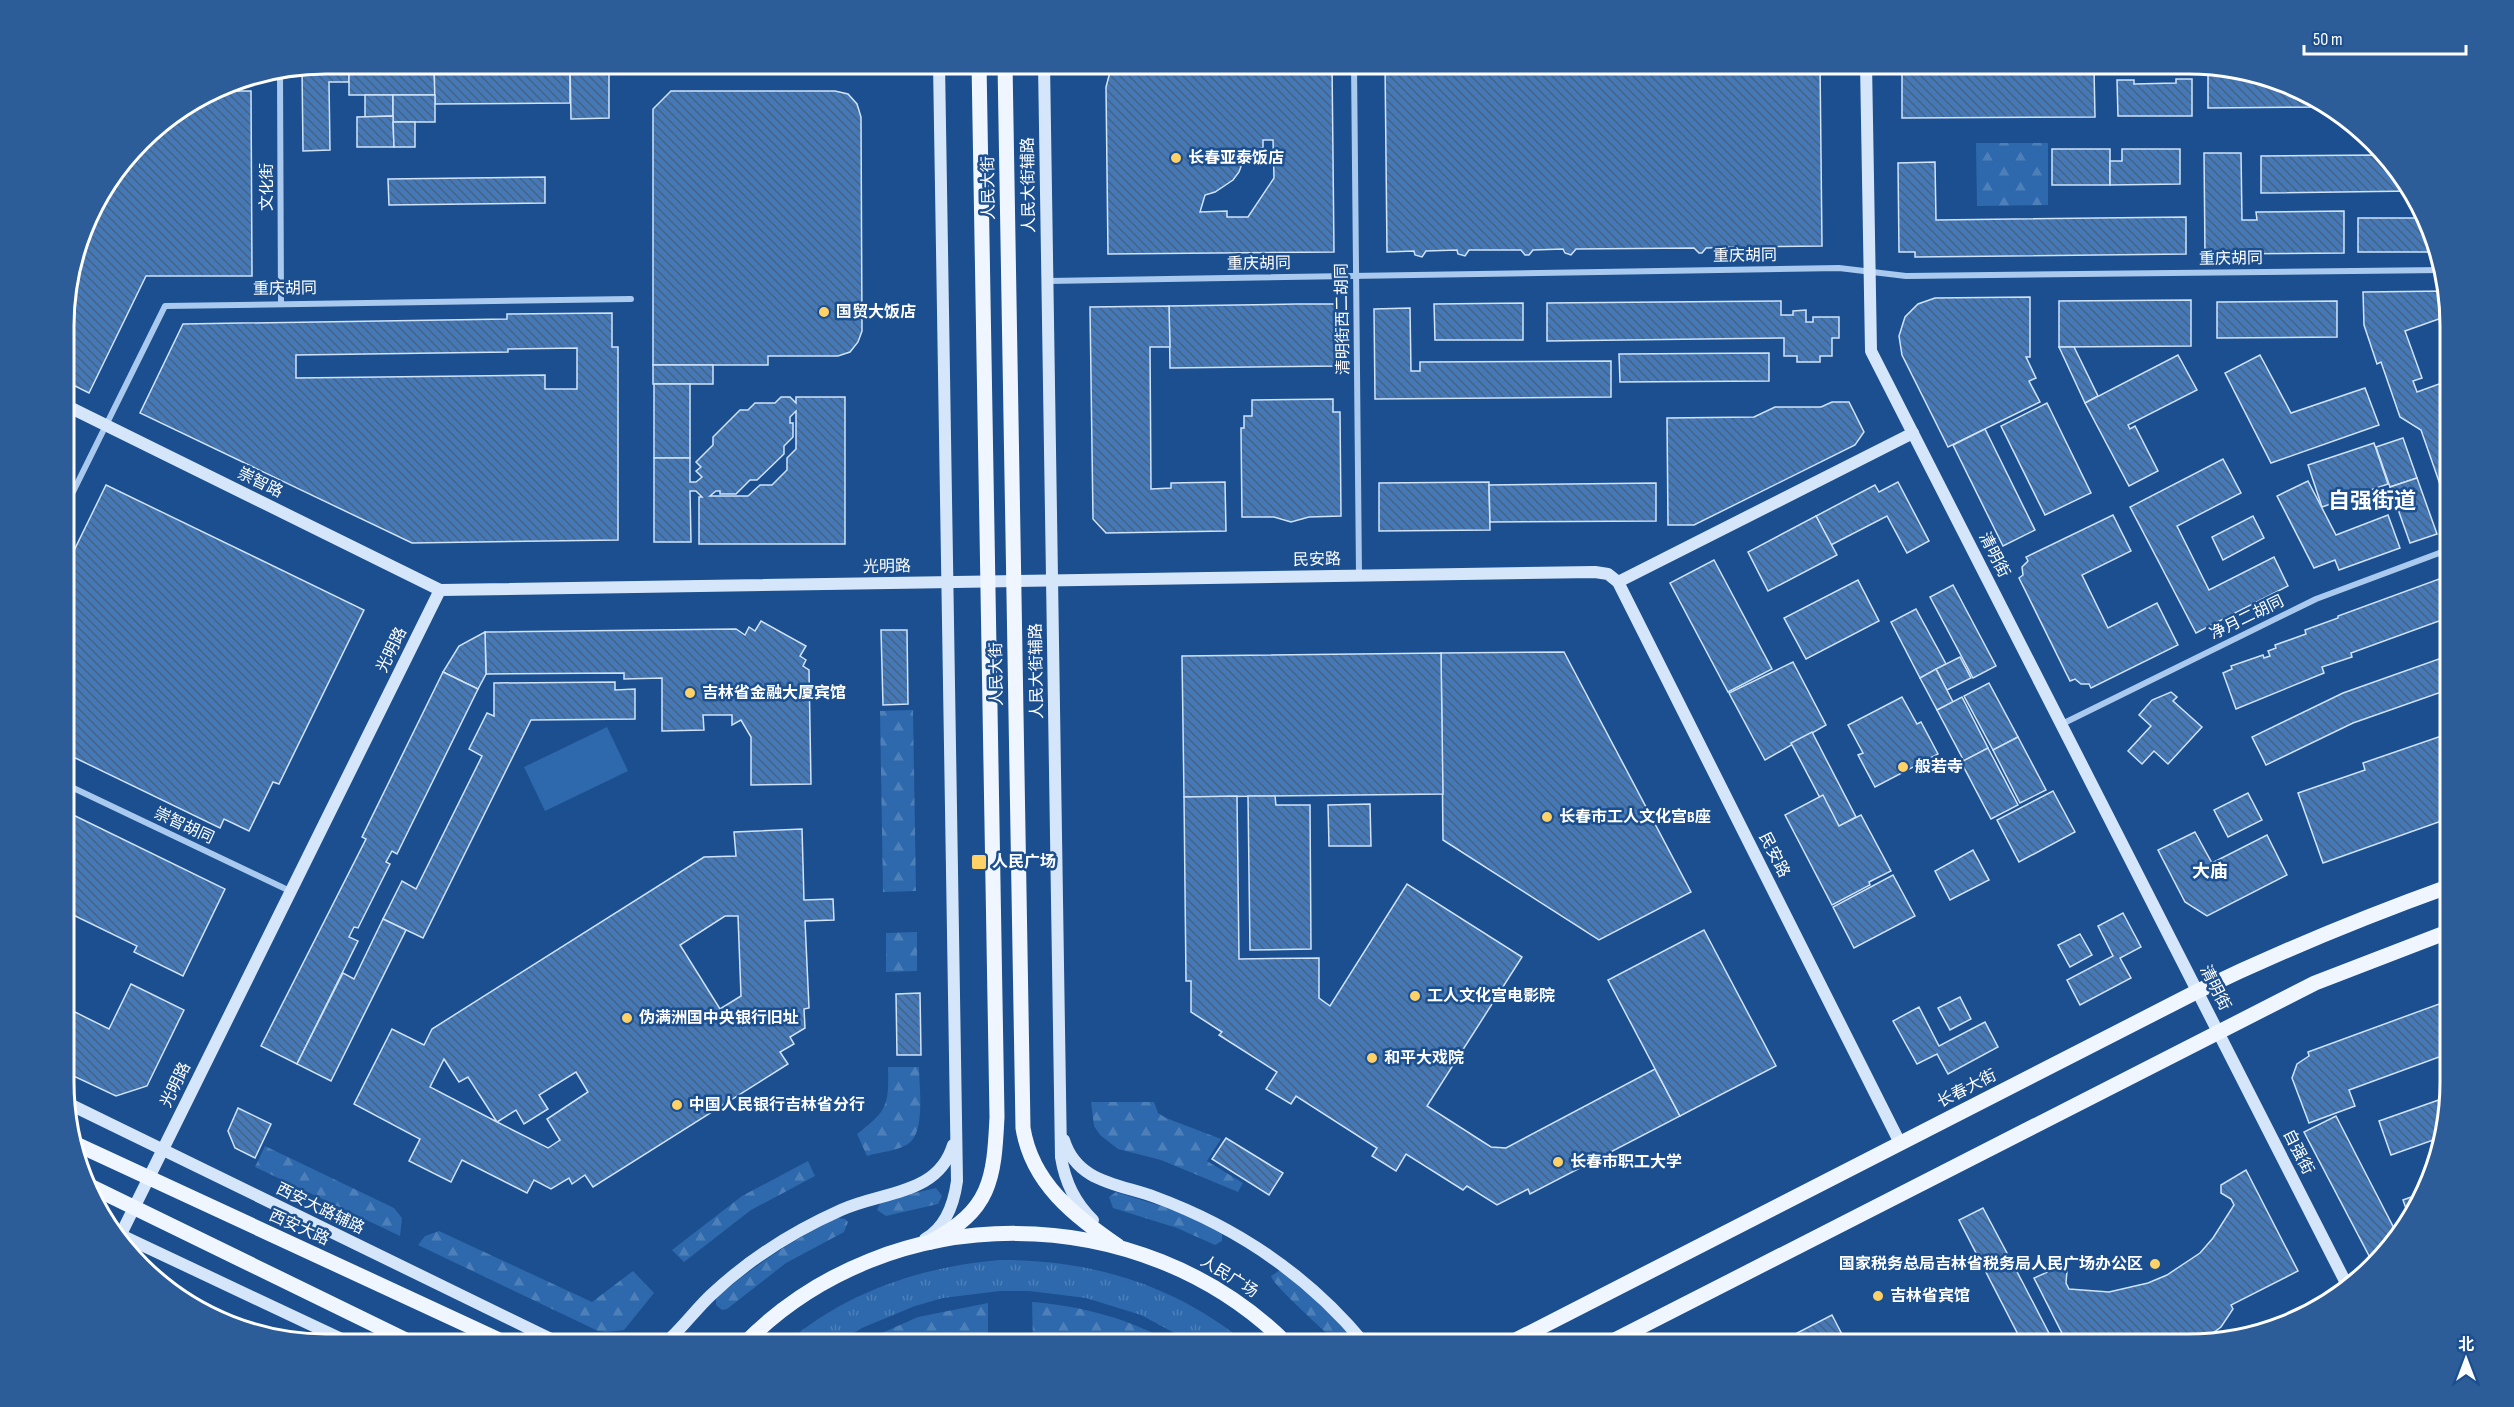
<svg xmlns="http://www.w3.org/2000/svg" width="2514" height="1407" font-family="'Sofia Sans Condensed','Noto Sans SC',sans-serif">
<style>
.grass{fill:url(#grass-tufts)}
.forest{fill:url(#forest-firs)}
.pitch{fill:#2e69ad}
.building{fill:url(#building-back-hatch);stroke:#cfe3fa;stroke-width:1.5;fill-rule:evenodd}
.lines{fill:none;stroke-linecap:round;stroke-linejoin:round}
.street{stroke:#a9c9ee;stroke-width:6}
.secondary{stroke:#d6e6fa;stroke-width:12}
.primary{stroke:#f0f6ff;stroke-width:15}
.poi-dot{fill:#ffd166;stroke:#1b4f8f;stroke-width:2}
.labels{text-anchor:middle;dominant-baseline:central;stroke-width:5;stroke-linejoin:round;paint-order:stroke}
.poi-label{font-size:16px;font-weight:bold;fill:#fff;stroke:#1b4f8f;text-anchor:start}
.street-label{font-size:16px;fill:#fff;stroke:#1b4f8f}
.neighbourhood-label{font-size:18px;font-weight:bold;fill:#fff;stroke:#1b4f8f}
.district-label{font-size:22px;font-weight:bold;fill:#fff;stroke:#1b4f8f}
.rim{fill:none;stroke:#fff;stroke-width:3}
</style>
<defs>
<pattern id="grass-tufts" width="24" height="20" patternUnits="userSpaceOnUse" patternTransform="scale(1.5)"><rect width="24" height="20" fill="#2e69ad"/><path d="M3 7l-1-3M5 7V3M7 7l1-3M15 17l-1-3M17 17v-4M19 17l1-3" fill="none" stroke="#4d80b9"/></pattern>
<pattern id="forest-firs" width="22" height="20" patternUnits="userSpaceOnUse" patternTransform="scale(1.5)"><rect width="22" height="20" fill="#2e69ad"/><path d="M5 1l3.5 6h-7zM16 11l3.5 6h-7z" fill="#4d80b9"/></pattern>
<pattern id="building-back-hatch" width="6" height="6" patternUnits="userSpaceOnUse" patternTransform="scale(1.5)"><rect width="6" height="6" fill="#4478b7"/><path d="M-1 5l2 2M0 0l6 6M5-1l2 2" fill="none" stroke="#486282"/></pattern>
</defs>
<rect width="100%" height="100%" fill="#1b4f8f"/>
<path class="grass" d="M999,1260c91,-1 177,25 248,84h-52l-54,-29 -55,-17 -57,-7h-29l-57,7 -28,8 -53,22 -26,16h-51c61,-52 135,-77 214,-84z"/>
<g class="forest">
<polygon points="1976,143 2048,143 2048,205 1977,206"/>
<polygon points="913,710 916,891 883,892 880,711"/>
<polygon points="917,932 917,971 886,972 886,933"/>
<path d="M888,1067h31c0,18 7,66 -11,77 -10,7 -29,8 -41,12l-10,-22c30,-23 32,-28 31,-67z"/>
<polygon points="1091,1102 1154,1102 1158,1113 1166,1118 1221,1139 1207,1161 1243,1183 1238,1192 1161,1160 1118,1149 1100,1135 1094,1126"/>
<polygon points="265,1146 394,1208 402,1218 400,1236 255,1167"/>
<polygon points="808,1161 815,1176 751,1210 684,1262 672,1250 742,1196"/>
<polygon points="936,1188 942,1196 938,1204 886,1216 877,1210 881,1201"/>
<polygon points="1116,1192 1183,1213 1222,1232 1222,1241 1215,1245 1177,1228 1113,1208 1109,1197"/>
<path d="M838,1218l7,1 3,3 -4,10 -58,31 -59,46 -5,1 -6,-5v-7c38,-32 77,-59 122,-80z"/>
<polygon points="439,1231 592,1302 633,1271 654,1293 624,1330 607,1332 598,1331 418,1245 425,1236"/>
<path d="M1280,1270l33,26 45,48h-21c-11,-13 -64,-58 -66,-68z"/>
<path d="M1032,1302c51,4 98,17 142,42h-141z"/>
<polygon points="988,1303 988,1344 857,1344 918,1317"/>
</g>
<polygon class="pitch" points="607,727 628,771 545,811 524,767"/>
<g class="building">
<polygon points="326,63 349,63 349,82 329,82 330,150 303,151 302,68"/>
<polygon points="349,63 434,63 435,95 349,95"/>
<polygon points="434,63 570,63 570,103 435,104"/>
<polygon points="570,63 609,63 609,118 571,119"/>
<path d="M1119,63h213l2,189 -226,2 -2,-167 4,-15zM1263,140h10l1,38 -26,39h-21v-6l-27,1 5,-17 10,-3 18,-12 6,-8 7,-19 17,-5z"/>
<polygon points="1385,63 1820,63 1822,246 1749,247 1745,253 1738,251 1737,247 1706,248 1702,253 1699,253 1694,248 1576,249 1571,255 1565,253 1563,249 1533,250 1529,255 1525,255 1521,250 1469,250 1465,256 1458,254 1457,250 1426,251 1422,257 1415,255 1414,251 1387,252"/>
<polygon points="1902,63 2187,63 2187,68 2094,69 2095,117 1902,118"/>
<polygon points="2208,65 2256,72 2319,98 2329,107 2208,108"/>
<polygon points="2176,79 2192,79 2192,116 2118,116 2117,80 2134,80 2134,84 2176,83"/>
<polygon points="237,80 237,91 251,91 252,276 146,276 89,393 65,381 65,292 90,209 152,128 225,83"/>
<polygon points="671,91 835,91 848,94 857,104 861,117 862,331 858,342 850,352 838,356 768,356 768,365 653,365 653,109"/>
<polygon points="365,95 393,95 393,116 365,117"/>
<rect x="393" y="95" width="42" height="27"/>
<polygon points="393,116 394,147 357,147 357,117"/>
<polygon points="393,122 415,122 415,147 394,147"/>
<rect x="2052" y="149" width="58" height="36"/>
<polygon points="2122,149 2180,149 2180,184 2110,185 2110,161 2122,161"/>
<polygon points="2204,153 2241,153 2242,220 2257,220 2256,212 2344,211 2344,253 2205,254"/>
<polygon points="2380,155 2407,180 2412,191 2261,193 2261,156"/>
<polygon points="1935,162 1936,220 2186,217 2186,254 1915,257 1915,252 1899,252 1898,163"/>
<polygon points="545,177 545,203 389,205 388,179"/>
<polygon points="2358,218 2426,218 2439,252 2358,252"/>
<polygon points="2447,291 2450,315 2405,331 2422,378 2413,381 2417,392 2450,380 2450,420 2440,424 2450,454 2450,513 2421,430 2400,417 2381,362 2377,364 2364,325 2363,292"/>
<polygon points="2030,297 2030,357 2026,357 2036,378 2029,381 2040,402 1948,447 1902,355 1899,336 1905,317 1918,304 1935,298"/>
<polygon points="2191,300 2191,346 2059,347 2059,301"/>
<polygon points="1781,301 1781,315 1793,315 1793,311 1806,310 1806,322 1813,322 1813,317 1839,317 1839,338 1832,338 1832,356 1820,356 1820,362 1797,362 1797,356 1784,356 1784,338 1547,341 1547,303"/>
<polygon points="2337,301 2337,337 2217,338 2217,302"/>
<polygon points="1523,303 1523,340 1435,340 1434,304"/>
<polygon points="1297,304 1338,304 1338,366 1170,368 1169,306"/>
<polygon points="1169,306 1170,347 1150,347 1151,489 1171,488 1171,483 1225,482 1226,531 1106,533 1093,519 1090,307"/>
<polygon points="1410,308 1411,371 1420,371 1420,362 1611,361 1611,397 1375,399 1374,309"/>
<path d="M612,313v34h6v193l-206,3 -272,-130 43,-89 324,-5v-5zM577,348v41h-32v-14l-249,3v-23l212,-3v-3z"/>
<polygon points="2059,347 2074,347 2098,396 2085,403"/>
<polygon points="1769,353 1769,381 1620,382 1619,354"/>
<polygon points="2178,355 2197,390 2128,425 2130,429 2135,426 2158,471 2129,486 2085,403"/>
<polygon points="2260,355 2291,413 2365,388 2379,425 2271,463 2225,373"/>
<rect x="653" y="365" width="60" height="19"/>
<rect x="654" y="384" width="36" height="74"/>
<path d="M781,397h9l6,6v-6h49v147h-146v-47h3l-6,-6h-6l1,51h-37v-84h36v24h6l6,-5 -6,-6 5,-4 -5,-5 17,-17v-8l27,-27h8l7,-7h20zM796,411v38l-9,9v12l-15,15h-12l-12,11h-38l6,-5h4v3h16l14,-14h7l27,-26v-8l9,-9v-14h-3v-6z"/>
<polygon points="1333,399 1333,412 1340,412 1341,516 1309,517 1291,522 1274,517 1242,517 1241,428 1244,428 1244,416 1252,416 1252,400"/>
<polygon points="1832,402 1849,402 1864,432 1855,445 1694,525 1668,525 1667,418 1754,417 1775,407 1821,407"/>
<polygon points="2047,403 2091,493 2045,515 2001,426"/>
<polygon points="1985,429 2035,530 2003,546 1953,445"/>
<polygon points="2403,438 2417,478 2390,487 2376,447"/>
<polygon points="2374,443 2388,484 2322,507 2308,465"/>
<polygon points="2223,459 2241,493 2177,526 2209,590 2274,557 2288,586 2196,633 2130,507"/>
<polygon points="2417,478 2437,534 2410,543 2390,487"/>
<polygon points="2308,481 2336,535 2388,515 2400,548 2339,570 2335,560 2314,568 2277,496"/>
<polygon points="1489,482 1490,530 1379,531 1379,483"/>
<polygon points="1898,482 1929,541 1907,553 1887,516 1831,545 1816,516 1875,485 1879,492"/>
<polygon points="1656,483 1656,521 1490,522 1489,485"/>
<polygon points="106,485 364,610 279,784 273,782 249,831 224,819 220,828 65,753 65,569"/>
<polygon points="2113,515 2131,551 2082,575 2108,628 2157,603 2178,645 2091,688 2089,684 2081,684 2075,679 2070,681 2019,578 2023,575 2022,567 2028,561 2026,557"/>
<polygon points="1816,516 1837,555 1768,591 1748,552"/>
<polygon points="2253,516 2264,538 2223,560 2212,537"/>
<polygon points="1714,560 1772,669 1728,692 1670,583"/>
<polygon points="2450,575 2450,617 2351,653 2352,657 2322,667 2324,673 2236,709 2223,673 2232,669 2231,666 2263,655 2264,658 2270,656 2268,651 2276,648 2275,645 2306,634 2305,630 2338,618 2338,616"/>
<polygon points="1858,580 1879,621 1806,659 1784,618"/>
<polygon points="1953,585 1996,666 1973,678 1930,597"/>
<polygon points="1916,609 1946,664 1920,678 1891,622"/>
<polygon points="761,621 806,646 800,656 806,660 803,666 809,670 811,784 751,785 751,737 741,720 732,725 732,715 703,715 704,730 662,731 662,678 624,679 624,673 486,674 485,632 736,629 745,635 749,627 755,631"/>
<polygon points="881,630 907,630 908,704 883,705"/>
<polygon points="485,632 486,674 478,689 443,672 459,646"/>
<polygon points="1564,652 1691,892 1599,940 1443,840 1441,653"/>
<polygon points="1441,653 1443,794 1184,797 1182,656"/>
<polygon points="2450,655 2450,689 2353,723 2266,765 2252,737 2343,693"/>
<polygon points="1960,657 1971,678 1947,690 1936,669"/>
<polygon points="1793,662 1826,725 1765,760 1729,693"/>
<polygon points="1936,669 1953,702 1937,710 1920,678"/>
<polygon points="443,672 478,689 397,854 392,851 386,862 390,864 358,928 354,927 349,937 358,941 297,1064 261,1046 366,839 362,837"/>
<polygon points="615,682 615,690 635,689 635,719 531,720 423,938 383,919 402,881 416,889 482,756 469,749 487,713 494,716 494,683"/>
<polygon points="1989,683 2018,737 1993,750 1964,696"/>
<polygon points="2171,692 2177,697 2173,701 2202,727 2168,764 2154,751 2142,764 2128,751 2151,726 2139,715 2152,700"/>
<polygon points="1902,697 1917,724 1921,722 1938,754 1875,787 1858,755 1863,753 1848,725"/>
<polygon points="1962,697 1988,748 1964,761 1937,710"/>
<polygon points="1812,732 1856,817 1836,828 1791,743"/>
<polygon points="2450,733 2450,818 2323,863 2298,793 2365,770 2363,763"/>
<polygon points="2018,737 2046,790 2020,803 1993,750"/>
<polygon points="1988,748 2018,805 1991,819 1961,762"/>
<polygon points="2053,791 2075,832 2019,862 1997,820"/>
<polygon points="2248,793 2262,820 2228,837 2214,810"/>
<polygon points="1823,795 1839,826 1861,815 1891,871 1869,882 1870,885 1832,905 1785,815"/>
<polygon points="1237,796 1239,959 1319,958 1319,998 1330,1006 1407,884 1522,957 1427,1106 1491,1147 1506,1148 1655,1069 1680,1116 1530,1194 1528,1189 1497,1205 1467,1186 1463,1190 1406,1154 1396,1171 1372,1156 1377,1148 1296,1096 1291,1104 1266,1089 1277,1072 1219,1035 1222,1032 1191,1012 1191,981 1186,981 1184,797"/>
<polygon points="1248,796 1275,796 1276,805 1310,805 1311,949 1250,950"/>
<polygon points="1370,804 1371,846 1329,846 1328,805"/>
<polygon points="65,811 225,889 183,976 134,952 137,946 65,911"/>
<path d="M802,829l2,71 29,-1 1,21 -29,1 4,87 -5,1 1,19 -15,9 4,7 -14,8 8,12 -195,123 -8,-12 -13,9 -3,-6 -18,11 -17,-9 -7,13 -65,-33 -11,22 -42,-21 11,-22 -66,-35 38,-75 32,16 8,-16 272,-172 32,-1 -2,-24zM725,916h13l3,80 -21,13 -40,-64zM444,1059l15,23 9,-5 29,45 -67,-35zM576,1072l12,20 -41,27 13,21 -12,8 -51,-26 19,-12 8,14 24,-15 -9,-14z"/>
<polygon points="2195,832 2212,863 2267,835 2287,875 2207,916 2185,902 2158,850"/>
<polygon points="1973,850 1989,880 1950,900 1935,871"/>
<polygon points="1893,875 1915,916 1854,948 1833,907"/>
<polygon points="2123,913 2141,947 2120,958 2131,978 2080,1005 2067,980 2113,956 2098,926"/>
<polygon points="383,919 406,930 331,1081 297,1064 343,973 354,979"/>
<polygon points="1704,930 1776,1066 1680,1116 1608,980"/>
<polygon points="2080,934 2092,955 2070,967 2058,945"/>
<polygon points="131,984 184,1010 147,1086 116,1096 65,1072 65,1007 109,1029"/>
<polygon points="920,993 921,1055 897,1055 896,994"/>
<polygon points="1960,997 1971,1019 1950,1030 1938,1008"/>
<polygon points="2450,1000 2450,1053 2349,1090 2355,1106 2309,1123 2292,1078 2297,1064 2309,1056 2308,1052"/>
<polygon points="1919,1007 1939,1046 1985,1022 1998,1047 1948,1074 1937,1054 1917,1064 1893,1021"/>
<polygon points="2450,1096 2439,1138 2391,1155 2379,1121"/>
<polygon points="238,1108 271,1124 255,1158 235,1148 228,1131"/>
<polygon points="2336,1116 2398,1236 2375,1267 2304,1132"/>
<polygon points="1226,1138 1283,1173 1269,1195 1212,1159"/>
<polygon points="2246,1170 2298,1271 2231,1305 2233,1309 2221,1327 2199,1343 2067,1343 2034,1278 2061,1266 2067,1271 2066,1283 2069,1289 2109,1292 2148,1283 2167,1275 2200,1253 2213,1238 2234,1205 2231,1199 2221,1193 2221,1185"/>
<polygon points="2422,1193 2416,1212 2410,1220 2403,1200"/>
<polygon points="1983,1208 2024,1285 2054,1343 2023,1344 1959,1220"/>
<polygon points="1832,1315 1847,1344 1776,1344"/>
</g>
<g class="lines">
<g class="street">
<polyline points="1354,63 1359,575"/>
<polyline points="280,72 281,303"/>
<polyline points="1048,281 1839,268 1906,276 2443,270"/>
<polyline points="65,508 165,306 631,299"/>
<polyline points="2062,724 2316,599 2450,549"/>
<polyline points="65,784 290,891"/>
</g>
<g class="secondary">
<path d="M1044,63l17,1094c4,25 14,46 32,63"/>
<polyline points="1866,63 1871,351 2348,1287"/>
<polyline points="65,405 440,590"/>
<polyline points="1618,582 1913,433"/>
<polyline points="65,1102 561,1344"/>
<path d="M1064,1140c13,43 56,44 91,57 84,31 153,78 210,147"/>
<polyline points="110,1230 352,1344"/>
<polyline points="119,1238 440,590 1595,572 1608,574 1618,582 1900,1143"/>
<path d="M925,1239c21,-12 29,-36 32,-58l-18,-1118"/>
<path d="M664,1344c17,-14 31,-34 47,-49 38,-36 83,-64 130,-85 42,-19 97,-15 112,-65"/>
</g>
<g class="primary">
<path d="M1005,63l18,1065c9,56 51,87 95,118"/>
<polyline points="76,1144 508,1344"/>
<polyline points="92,1187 414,1344"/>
<path d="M930,1242c61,-32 64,-62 67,-125l-18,-1054"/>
<path d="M744,1344c146,-149 397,-146 543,0"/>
<path d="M1508,1344l690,-353c83,-40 166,-74 252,-105"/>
<polyline points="1607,1344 2315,983 2450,931"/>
</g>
</g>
<g class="poi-dot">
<circle cx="1176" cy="158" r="6"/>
<circle cx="824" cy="312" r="6"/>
<circle cx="690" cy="693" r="6"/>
<circle cx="1903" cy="767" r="6"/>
<circle cx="1547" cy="817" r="6"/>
<rect x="971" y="854" width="16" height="16" rx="3"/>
<circle cx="1415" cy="996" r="6"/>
<circle cx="627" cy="1018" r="6"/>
<circle cx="1372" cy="1058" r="6"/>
<circle cx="677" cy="1105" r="6"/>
<circle cx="1558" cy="1162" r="6"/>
<circle cx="2155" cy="1264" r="6"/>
<circle cx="1878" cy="1296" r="6"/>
</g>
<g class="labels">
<g class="poi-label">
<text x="1188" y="158">长春亚泰饭店</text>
<text x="836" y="312">国贸大饭店</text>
<text x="702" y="693">吉林省金融大厦宾馆</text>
<text x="1915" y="767">般若寺</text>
<text x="1559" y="817">长春市工人文化宫B座</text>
<text x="992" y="862">人民广场</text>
<text x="1427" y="996">工人文化宫电影院</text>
<text x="639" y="1018">伪满洲国中央银行旧址</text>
<text x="1384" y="1058">和平大戏院</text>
<text x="689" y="1105">中国人民银行吉林省分行</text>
<text x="1570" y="1162">长春市职工大学</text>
<text x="2143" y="1264" text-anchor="end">国家税务总局吉林省税务局人民广场办公区</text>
<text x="1890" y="1296">吉林省宾馆</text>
</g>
<g class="street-label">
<text transform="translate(1029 185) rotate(-91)">人民大街辅路</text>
<text transform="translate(267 187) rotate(-90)">文化街</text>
<text transform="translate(989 188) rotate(-91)">人民大街</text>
<text transform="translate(1745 256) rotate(-1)">重庆胡同</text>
<text transform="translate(2231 259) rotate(-1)">重庆胡同</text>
<text transform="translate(1259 264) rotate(-1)">重庆胡同</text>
<text transform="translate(285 289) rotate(-1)">重庆胡同</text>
<text transform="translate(1343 319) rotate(-91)">清明街西二胡同</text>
<text transform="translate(260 483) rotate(26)">崇智路</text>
<text transform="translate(1994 555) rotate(63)">清明街</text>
<text transform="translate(1317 560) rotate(-1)">民安路</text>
<text transform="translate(887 567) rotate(-1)">光明路</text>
<text transform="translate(2247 618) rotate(-26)">净月二胡同</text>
<text transform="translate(392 650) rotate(-64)">光明路</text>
<text transform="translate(1037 671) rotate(-91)">人民大街辅路</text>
<text transform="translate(997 674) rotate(-91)">人民大街</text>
<text transform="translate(184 826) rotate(25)">崇智胡同</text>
<text transform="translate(1774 855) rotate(63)">民安路</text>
<text transform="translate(2215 988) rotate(63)">清明街</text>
<text transform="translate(176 1085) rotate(-64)">光明路</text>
<text transform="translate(1967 1089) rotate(-27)">长春大街</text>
<text transform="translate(2298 1152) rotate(63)">自强街</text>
<text transform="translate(320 1209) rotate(26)">西安大路辅路</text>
<text transform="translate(299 1228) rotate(24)">西安大路</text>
<text transform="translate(1229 1277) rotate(32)">人民广场</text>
</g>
<g class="neighbourhood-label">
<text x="2210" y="871">大庙</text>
</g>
<g class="district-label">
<text x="2372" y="501">自强街道</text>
</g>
</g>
<path d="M0 0H2514V1407H0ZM326 74H2188A252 252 0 0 1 2440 326V1082A252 252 0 0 1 2188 1334H326A252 252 0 0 1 74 1082V326A252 252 0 0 1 326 74Z" fill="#2d5d98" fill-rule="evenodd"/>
<path class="rim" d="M326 74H2188A252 252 0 0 1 2440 326V1082A252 252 0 0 1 2188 1334H326A252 252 0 0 1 74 1082V326A252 252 0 0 1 326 74Z"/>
<g transform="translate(2466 1359)" stroke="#1b4f8f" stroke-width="4.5" paint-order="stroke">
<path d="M0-4.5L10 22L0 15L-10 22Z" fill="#ffffff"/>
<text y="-9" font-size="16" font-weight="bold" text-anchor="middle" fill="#ffffff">北</text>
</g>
<path d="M2304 45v9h162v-9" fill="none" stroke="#ffffff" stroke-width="3"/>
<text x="2313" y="45" font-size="18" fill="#ffffff" stroke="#1b4f8f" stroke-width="4.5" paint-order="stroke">50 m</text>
</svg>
